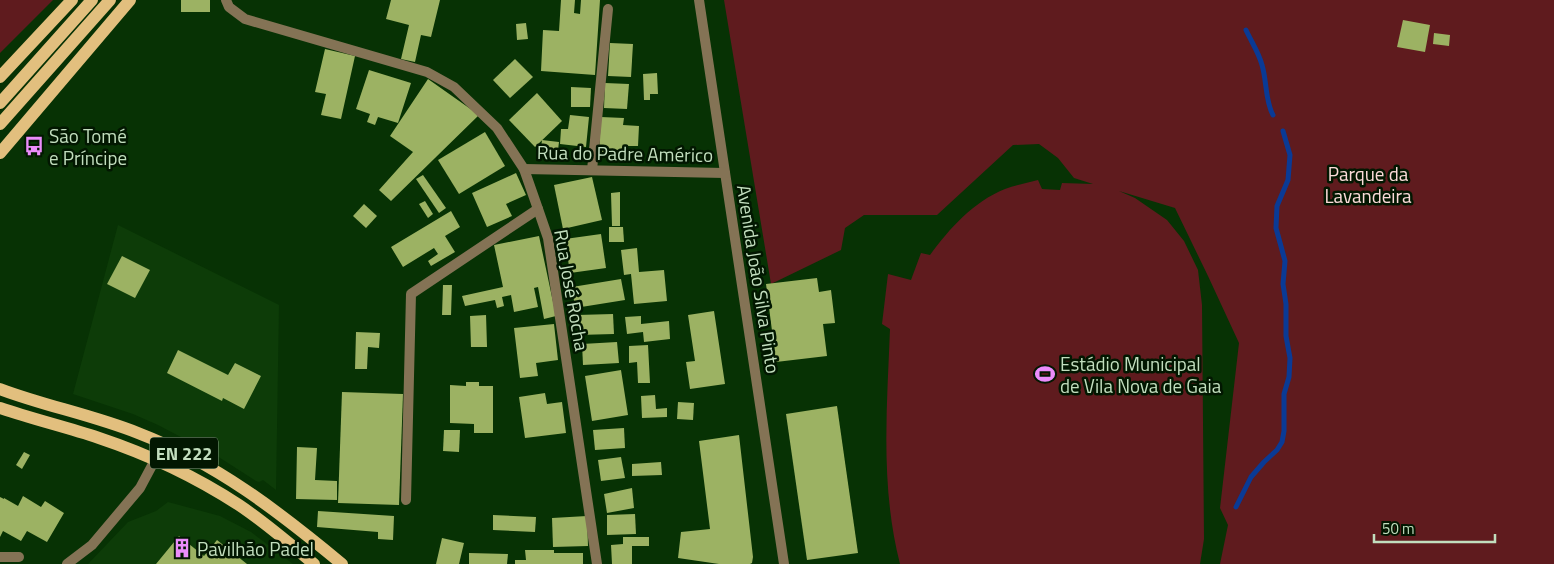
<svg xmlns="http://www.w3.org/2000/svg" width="1554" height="564" font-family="'Titillium Web',sans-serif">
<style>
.built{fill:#0d3c08}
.green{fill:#5f1b1e}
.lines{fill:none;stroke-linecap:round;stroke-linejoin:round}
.stream{stroke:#0a3a95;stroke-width:5}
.building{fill:#9cb263}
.minor{stroke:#847355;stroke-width:10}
.primary{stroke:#e2bf7e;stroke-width:12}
.labels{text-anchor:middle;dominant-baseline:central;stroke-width:5;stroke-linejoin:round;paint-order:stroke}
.shield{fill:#021701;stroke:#88a285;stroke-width:1}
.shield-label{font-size:18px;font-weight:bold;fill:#c2debe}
.poi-label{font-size:19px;fill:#c2debe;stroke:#021701;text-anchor:start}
.street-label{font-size:19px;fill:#c2debe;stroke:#021701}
.park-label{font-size:19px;fill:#fcdbd9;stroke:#021701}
</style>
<rect width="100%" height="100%" fill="#073204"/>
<g class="built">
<polygon points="118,225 279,305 276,490 263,480 259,482 256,481 217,456 158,425 133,414 73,394"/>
<polygon points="168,502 220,516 251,532 293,564 88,564 128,522 156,511"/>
</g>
<g class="green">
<polygon points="0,0 53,0 0,53"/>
<path d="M724,0h830v564h-334l8,-39 -8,-17 19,-165 -31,-67 -33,-68 -56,-17 16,7 32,22 17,21 14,29 4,35 2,234 -4,25h-300c-20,-78 -13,-156 -10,-235l-8,-5 6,-50 23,6 10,-27 9,2c20,-27 43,-53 75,-66 11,-4 22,-6 33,-9l4,9 18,1 2,-7 31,1 -19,-6 -16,-20 -19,-14 -26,1 -76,70h-73l-19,13 -4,22 -70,34z"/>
</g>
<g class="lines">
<g class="stream">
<path d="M1246,30c5,11 13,23 16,35 5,16 3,36 11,50"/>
<polyline points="1236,507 1251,477 1264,462 1277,450 1282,442 1284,431 1284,394 1289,377 1290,358 1286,336 1286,304 1283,284 1285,261 1276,228 1277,206 1288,180 1290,155 1283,131"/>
</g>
</g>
<g class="building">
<rect x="181" y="0" width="29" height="12"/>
<polygon points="391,0 440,0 431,37 421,35 415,62 401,59 409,25 386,19"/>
<polygon points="561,0 575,0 574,13 580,14 581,0 600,0 595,75 541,71 543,30 559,31"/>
<polygon points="1403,20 1430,25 1425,52 1397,47"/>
<polygon points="526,23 528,39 517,40 516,24"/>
<polygon points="1434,33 1450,35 1449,46 1433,44"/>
<polygon points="610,43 633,44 631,77 608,76"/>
<polygon points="325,49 355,56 341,119 321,115 326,94 315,92"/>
<polygon points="515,59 533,77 510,98 493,80"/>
<polygon points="369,70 411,83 398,123 378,117 375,125 367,122 370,114 356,109"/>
<polygon points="657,73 658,94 650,94 650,100 644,100 643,74"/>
<polygon points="428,79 479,115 391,201 379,190 413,152 390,136"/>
<polygon points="605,83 629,84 627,109 604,108"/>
<polygon points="571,87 591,88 590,107 571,107"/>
<polygon points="537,93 562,121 535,147 509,120"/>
<polygon points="570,115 589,117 586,147 560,144 561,129 568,129"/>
<polygon points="601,117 624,118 623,125 639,126 638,146 623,146 622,153 599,153"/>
<polygon points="485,132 505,166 459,194 438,160"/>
<polygon points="542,140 559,142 557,158 540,156"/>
<polygon points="516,173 526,195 506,204 512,216 487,227 472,193"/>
<polygon points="423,175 446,208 439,213 416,179"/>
<polygon points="592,177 602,220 563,229 554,185"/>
<polygon points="620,192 620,226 612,226 611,193"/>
<polygon points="425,201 433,214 428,218 419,204"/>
<polygon points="364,204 377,216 366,228 353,216"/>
<polygon points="451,211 460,227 445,236 455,252 431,266 428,261 438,254 434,248 403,267 391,247"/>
<polygon points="609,227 623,227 624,242 609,242"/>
<polygon points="601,234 606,268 570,273 565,239"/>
<polygon points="539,236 556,316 544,319 538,287 534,288 538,307 514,312 511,295 502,297 504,306 497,308 495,300 465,306 462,296 503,287 494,245"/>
<polygon points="637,248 639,272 664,270 667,301 634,304 631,274 624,275 621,250"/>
<polygon points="122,256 150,270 135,298 107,284"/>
<polygon points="817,278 819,292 831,290 835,323 823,324 827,356 776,362 766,284"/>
<polygon points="621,279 625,300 575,308 572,287"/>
<polygon points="443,285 452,285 451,315 442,315"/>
<polygon points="714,311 725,384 690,389 686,362 695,361 688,315"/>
<polygon points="613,314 614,334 578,335 577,315"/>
<polygon points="486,315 487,347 471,347 470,316"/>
<polygon points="641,316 641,324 669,321 670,339 644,342 643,332 627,334 625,317"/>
<polygon points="554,324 558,360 536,363 538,376 520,378 514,328"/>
<polygon points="356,332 380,333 379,348 368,347 367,369 355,369"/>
<polygon points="617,342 619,363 583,365 582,344"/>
<polygon points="648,345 650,383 638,383 637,362 629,363 629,346"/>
<polygon points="178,350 228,375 235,363 261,376 244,409 223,398 222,401 167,373"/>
<polygon points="621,370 628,415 592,421 585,376"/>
<polygon points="466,382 479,382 479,386 493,386 493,433 474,433 474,424 450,423 450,385 466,386"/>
<polygon points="342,392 403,394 399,505 338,503"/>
<polygon points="545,393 547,404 562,402 566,433 525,438 519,397"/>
<polygon points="655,395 656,409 667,408 667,417 642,418 641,396"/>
<polygon points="678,402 694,403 693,420 677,419"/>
<polygon points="837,406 858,553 807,560 786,414"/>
<polygon points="624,428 625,448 595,450 593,430"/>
<polygon points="444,430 460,430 459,452 443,451"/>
<polygon points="739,435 753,557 752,563 750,564 719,564 678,558 681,532 710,529 699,441"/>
<polygon points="297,447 317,448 315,480 337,481 337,500 296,499"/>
<polygon points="24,452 30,455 22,469 16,465"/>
<polygon points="621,457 625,478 601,481 598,460"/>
<polygon points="661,462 662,475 632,476 632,464"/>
<polygon points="632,488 634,508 607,513 604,494"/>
<polygon points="23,496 41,507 45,501 64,513 47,542 27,531 21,541 3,531 0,537 0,497 4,499 4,498 18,506"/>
<polygon points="318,511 394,516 393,540 378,539 378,532 317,527"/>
<polygon points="635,514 636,534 607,535 607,515"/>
<polygon points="493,515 536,517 535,532 493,530"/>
<polygon points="587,516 588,546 553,547 552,518"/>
<polygon points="179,536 204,556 217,540 247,564 156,564"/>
<polygon points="623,537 649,537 649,546 632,546 632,564 612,564 611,545 623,544"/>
<polygon points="442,538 464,543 459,564 436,564"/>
<polygon points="525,550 554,550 554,553 583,553 583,564 515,564 515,560 526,560"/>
<polygon points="469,553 508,554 507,564 469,564"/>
</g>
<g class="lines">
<g class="minor">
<polyline points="226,0 229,7 245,19 427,72 454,87 497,128 524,169 538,209 548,238 597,564"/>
<polyline points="699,0 784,564"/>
<polyline points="524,169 725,173"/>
<polyline points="592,170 608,9"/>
<polyline points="406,500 411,294 538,209"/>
<polyline points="0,557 19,557"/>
<polyline points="67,564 92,545 140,488 164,443"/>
</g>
<g class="primary">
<polyline points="0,77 72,0"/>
<polyline points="0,103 92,0"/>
<polyline points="0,124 110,0"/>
<polyline points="0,153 130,0"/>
<path d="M0,389c45,17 93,26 138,44 78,30 140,78 204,131"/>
<path d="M0,408c32,11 66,19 99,30 48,16 97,39 140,67 27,18 51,39 75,59"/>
</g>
</g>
<defs>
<symbol id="bus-bare" viewBox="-9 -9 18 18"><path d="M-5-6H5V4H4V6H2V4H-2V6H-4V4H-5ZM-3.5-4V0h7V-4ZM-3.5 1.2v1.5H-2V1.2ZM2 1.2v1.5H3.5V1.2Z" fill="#eb8dfb" stroke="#021701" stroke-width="2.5" paint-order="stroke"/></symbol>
<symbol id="stadium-bare" viewBox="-9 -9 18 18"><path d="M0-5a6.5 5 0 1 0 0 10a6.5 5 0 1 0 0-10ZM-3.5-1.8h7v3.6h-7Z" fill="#eb8dfb" stroke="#021701" stroke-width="2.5" paint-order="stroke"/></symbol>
<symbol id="building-bare" viewBox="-9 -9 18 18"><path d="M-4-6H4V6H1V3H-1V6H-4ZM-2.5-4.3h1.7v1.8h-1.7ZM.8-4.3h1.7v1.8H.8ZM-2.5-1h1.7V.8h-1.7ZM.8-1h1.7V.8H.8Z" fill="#eb8dfb" stroke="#021701" stroke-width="2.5" paint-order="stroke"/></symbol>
</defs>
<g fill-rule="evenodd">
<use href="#bus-bare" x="20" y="132" width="28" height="28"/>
<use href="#stadium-bare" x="1031" y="360" width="28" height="28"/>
<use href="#building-bare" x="168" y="534" width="28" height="28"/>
</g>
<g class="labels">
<rect class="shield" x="150" y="437.5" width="68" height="31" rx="4"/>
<g class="shield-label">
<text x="184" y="453">EN 222</text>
</g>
<g class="poi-label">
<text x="49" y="135">São Tomé<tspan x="49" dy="22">e Príncipe</tspan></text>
<text x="1060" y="363">Estádio Municipal<tspan x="1060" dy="22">de Vila Nova de Gaia</tspan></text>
<text x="197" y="548">Pavilhão Padel</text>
</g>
<g class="street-label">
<text transform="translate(625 153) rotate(1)">Rua do Padre Américo</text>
<text transform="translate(759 279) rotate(81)">Avenida João Silva Pinto</text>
<text transform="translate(572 290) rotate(80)">Rua José Rocha</text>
</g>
<g class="park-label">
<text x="1368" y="173">Parque da<tspan x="1368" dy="22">Lavandeira</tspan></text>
</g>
</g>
<path d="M1374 534v8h121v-8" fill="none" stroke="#c2debe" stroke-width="2.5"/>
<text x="1382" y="534" font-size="15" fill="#c2debe" stroke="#021701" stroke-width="4" paint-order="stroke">50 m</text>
</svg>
